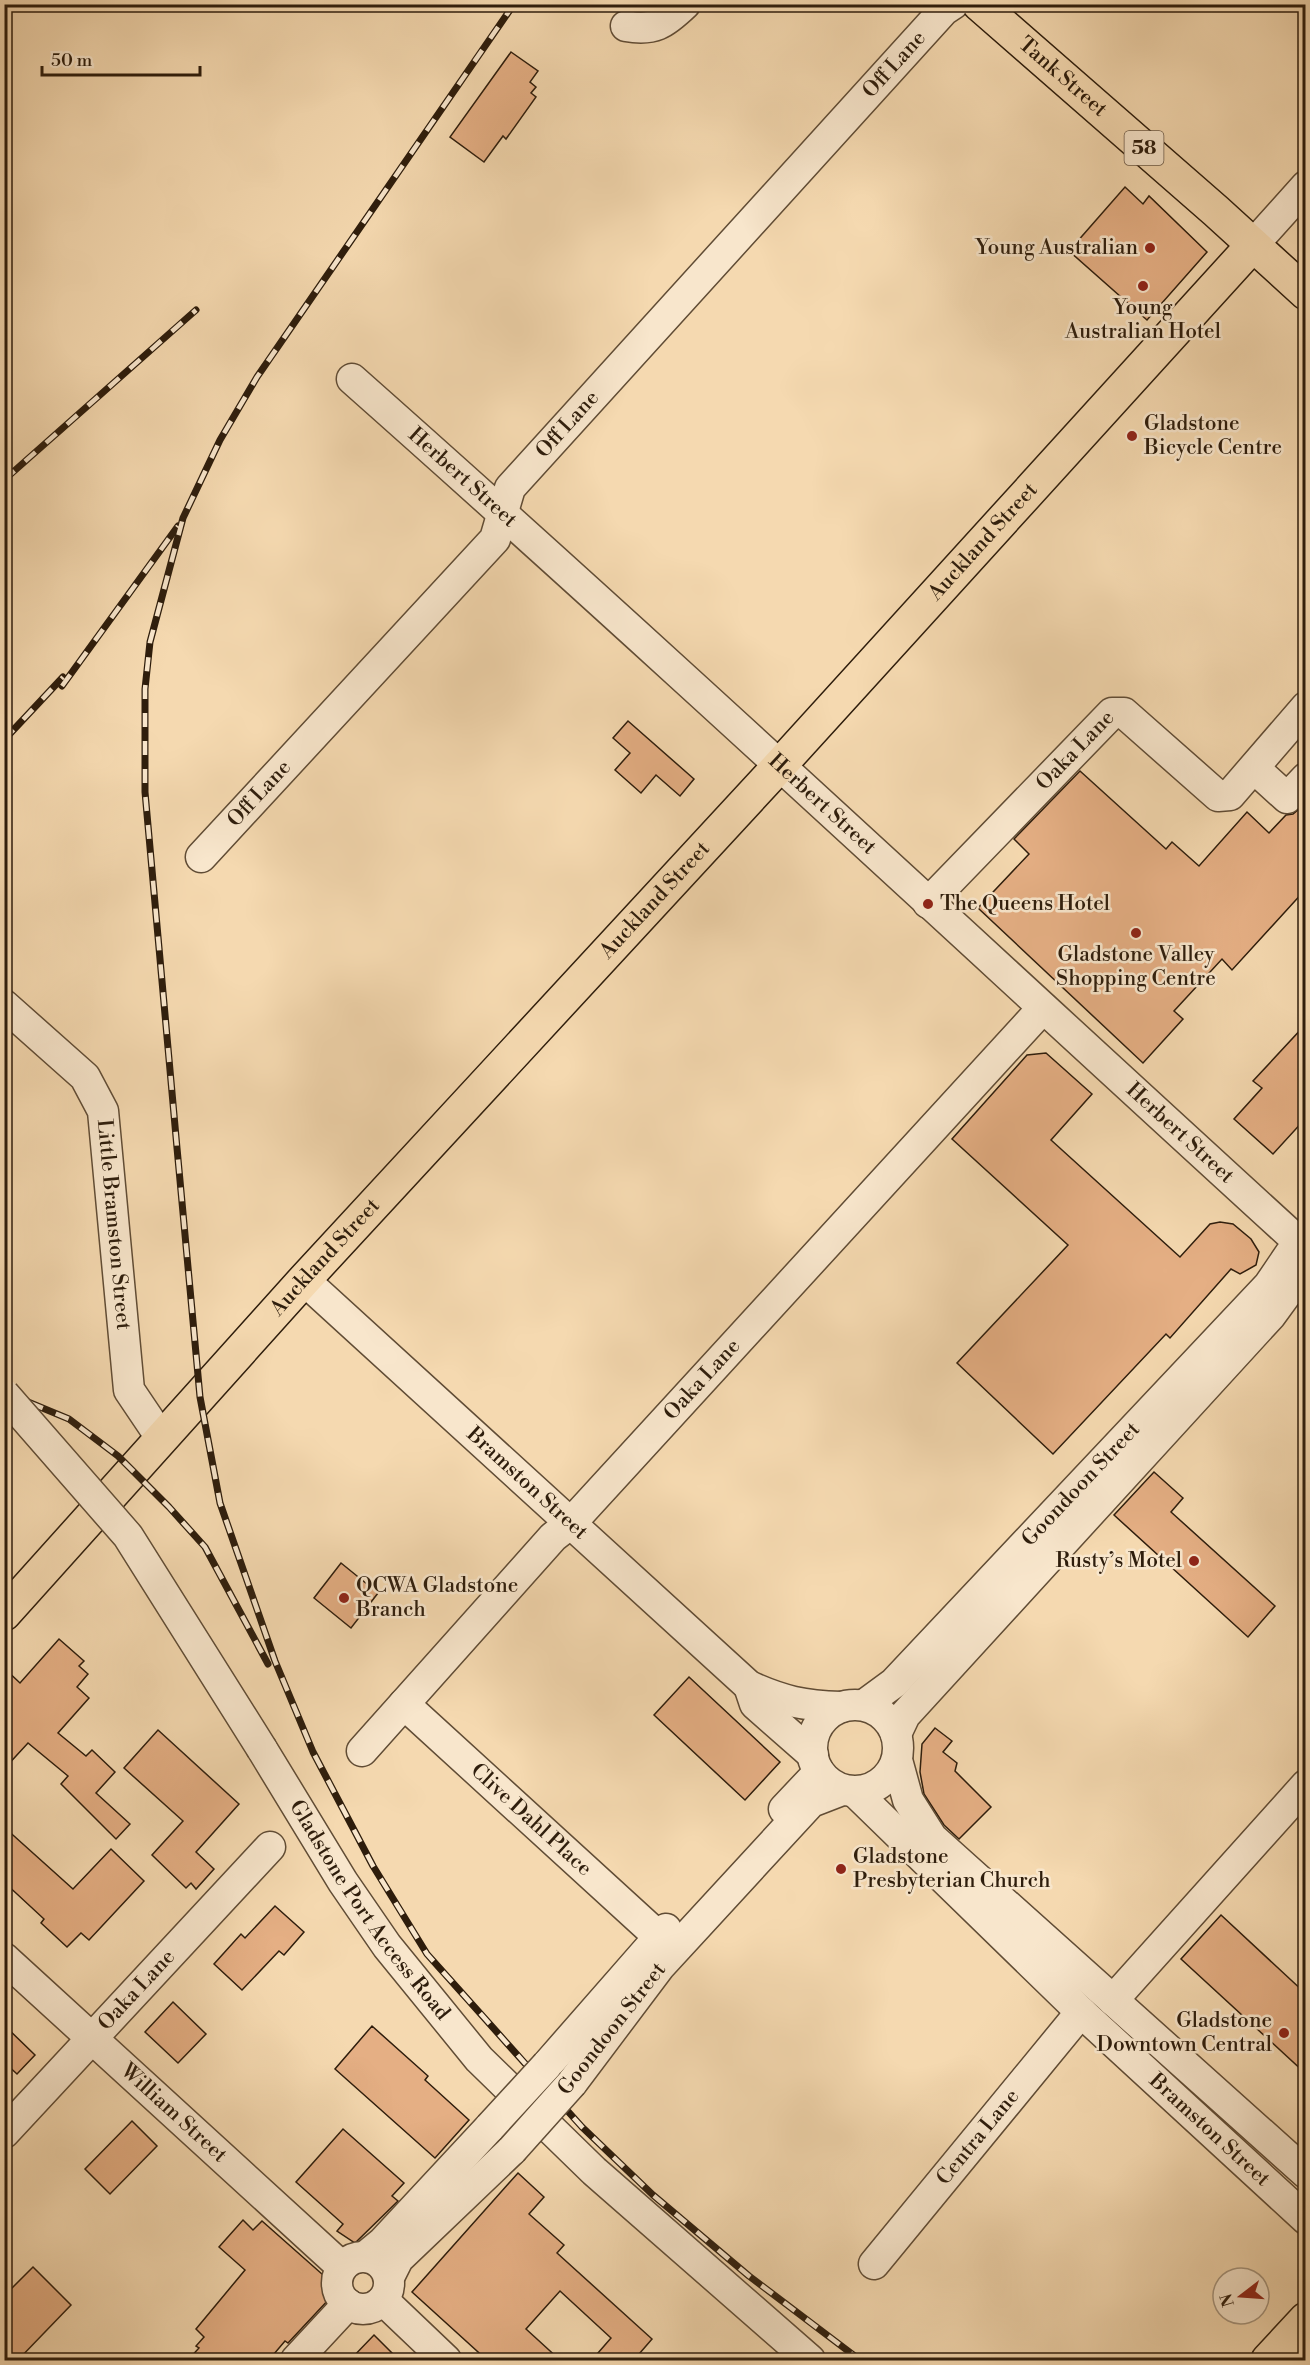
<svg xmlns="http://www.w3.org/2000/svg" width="1310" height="2365" font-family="'Libre Bodoni',serif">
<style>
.building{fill:#e5af84;stroke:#2e1d0c;stroke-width:1.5}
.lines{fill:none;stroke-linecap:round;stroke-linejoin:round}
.minor-casing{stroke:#604c35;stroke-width:33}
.major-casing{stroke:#2e1d0c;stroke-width:36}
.minor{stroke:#f8e6cc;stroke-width:30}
.major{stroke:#f5d9b0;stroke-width:33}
.rail-casing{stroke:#2e1d0c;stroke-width:7}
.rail{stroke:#f8e6cc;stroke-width:4.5;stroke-dasharray:14;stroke-linecap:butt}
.minor-bridge-casing{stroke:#604c35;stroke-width:33;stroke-linecap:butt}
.minor-bridge{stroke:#f8e6cc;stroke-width:30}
.poi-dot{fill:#8f2418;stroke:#f8e6cc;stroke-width:2}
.labels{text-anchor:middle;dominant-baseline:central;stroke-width:5;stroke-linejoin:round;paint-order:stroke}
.shield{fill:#f8e6cc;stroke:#6b5946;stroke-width:1.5}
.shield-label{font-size:20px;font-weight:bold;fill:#2e1d0c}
.street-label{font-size:21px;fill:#2e1d0c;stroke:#f8e6cc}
.poi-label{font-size:21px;fill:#2e1d0c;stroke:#f8e6cc;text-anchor:start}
</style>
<rect width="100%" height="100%" fill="#f5d9b0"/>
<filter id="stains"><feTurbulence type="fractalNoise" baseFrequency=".00333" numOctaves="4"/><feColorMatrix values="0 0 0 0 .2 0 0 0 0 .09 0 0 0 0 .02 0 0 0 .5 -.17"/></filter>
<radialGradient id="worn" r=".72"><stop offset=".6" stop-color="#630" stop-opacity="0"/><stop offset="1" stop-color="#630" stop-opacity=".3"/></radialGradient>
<g class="building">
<polygon points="511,52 538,71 530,82 536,87 531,93 536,97 506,139 503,136 484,162 450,137"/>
<polygon points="1125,187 1143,204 1149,196 1207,252 1147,320 1069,251"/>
<polygon points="628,721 694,779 680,796 656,775 641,793 615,770 630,753 613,738"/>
<polygon points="1080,771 1166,849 1172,842 1199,866 1247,812 1269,833 1286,815 1293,814 1305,804 1305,890 1232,970 1222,959 1174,1011 1183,1019 1143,1063 978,908 1029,854 1014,839"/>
<polygon points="1305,1025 1305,1119 1273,1154 1234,1119 1262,1088 1253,1081"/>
<polygon points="1046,1053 1092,1094 1051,1140 1180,1257 1210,1224 1220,1222 1233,1224 1251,1239 1259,1252 1256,1265 1240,1274 1231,1269 1170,1338 1166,1334 1053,1454 957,1363 1068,1245 952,1139 1027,1055"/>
<polygon points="1154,1472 1183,1498 1171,1512 1275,1606 1248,1637 1114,1515"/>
<polygon points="341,1563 378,1593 351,1628 314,1598"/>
<polygon points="59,1639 84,1661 79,1666 88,1674 77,1687 89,1698 58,1733 86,1756 92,1750 115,1772 96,1793 130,1824 116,1839 61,1784 68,1776 28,1743 4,1769 4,1668 20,1683"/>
<polygon points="689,1677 780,1762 745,1800 654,1715"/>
<polygon points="935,1728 952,1741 943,1752 957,1763 955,1771 991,1807 959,1839 944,1825 924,1794 920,1772 922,1744"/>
<polygon points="158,1730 239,1804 196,1852 214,1869 196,1889 191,1883 186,1888 152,1855 183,1821 124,1768"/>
<polygon points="4,1827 73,1889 111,1849 144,1881 89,1940 81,1933 67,1947 41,1923 44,1919 4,1882"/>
<polygon points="275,1906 304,1932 284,1955 279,1951 242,1990 214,1964 241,1934 245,1938"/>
<polygon points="1221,1915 1305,1993 1305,2073 1181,1959"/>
<polygon points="173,2002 206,2034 178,2063 145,2032"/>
<polygon points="4,2025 35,2055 17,2074 4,2062"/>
<polygon points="372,2026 428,2076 425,2080 469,2120 435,2158 335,2069"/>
<polygon points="132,2121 157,2146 110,2194 85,2169"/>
<polygon points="343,2129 404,2183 392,2196 398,2201 355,2243 337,2231 343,2224 296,2182"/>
<polygon points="518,2173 544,2197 529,2214 564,2245 557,2253 652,2339 633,2361 591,2361 611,2338 560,2291 526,2329 561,2361 488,2361 412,2292"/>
<polygon points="243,2220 253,2230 262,2221 331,2282 331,2297 288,2343 285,2341 268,2361 187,2361 199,2348 196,2346 204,2337 196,2329 245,2270 219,2247"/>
<polygon points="33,2267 71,2305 17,2361 4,2361 4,2296"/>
<polygon points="374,2335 400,2361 349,2361"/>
</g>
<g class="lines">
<defs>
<g id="minor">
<path d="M626,26c28,5 38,-2 59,-22"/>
<polyline points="1253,245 1306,186"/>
<path id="s1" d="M352,379c317,281 626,570 938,855"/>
<polyline points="1255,769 1287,798 1306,778"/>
<path id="s2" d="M201,857l294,-318 15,-51 434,-478 9,-6"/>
<path id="s3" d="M928,903l184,-190h12l94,83 12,-1 76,-88"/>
<path id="s4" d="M4,1005l81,72 18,34 26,279 33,49"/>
<path id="s5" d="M304,1280l445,406c33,15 55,20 92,21"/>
<polyline points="749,1686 755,1704 813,1755"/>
<path id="s6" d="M404,1704l254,232"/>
<circle cx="855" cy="1748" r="43"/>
<path id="s7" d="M864,1705l30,-22 375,-398 21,-31"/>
<polyline points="896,1734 905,1715 1271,1315 1298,1278"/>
<path id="s8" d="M262,1749l81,133 44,64 92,113 115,112 216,189"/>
<path id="s9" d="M362,1751l191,-214 18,-14 472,-515"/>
<polyline points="897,1760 908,1800 932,1838 1306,2173"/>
<path id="s10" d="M855,1792l226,220 225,207"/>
<polyline points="784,1809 819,1772"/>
<path id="s11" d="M4,1958l338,309"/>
<polyline points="1113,2000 1306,1785"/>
<polyline points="547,2065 666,1929"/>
<polyline points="572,2083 660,1966 811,1802 842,1790"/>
<path id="s12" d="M4,2133l266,-286"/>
<polyline points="366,2256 383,2242 490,2127"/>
<circle cx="363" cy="2283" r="26"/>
<path id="s13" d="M874,2264l207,-252"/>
<polyline points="389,2277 398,2259 512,2150"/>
<polyline points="383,2300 446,2360"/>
<polyline points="296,2360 348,2304"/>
</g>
<g id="major">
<path id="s14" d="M979,4l237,207 90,82"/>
<path id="s15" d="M4,1614l300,-334 477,-516 472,-519"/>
<polyline points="1268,2360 1306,2319"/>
</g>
</defs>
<use href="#minor" class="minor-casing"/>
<use href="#major" class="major-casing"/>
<use href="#minor" class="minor"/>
<use href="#major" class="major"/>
<defs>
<g id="rail">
<polyline points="514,4 257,377 220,440 183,518 150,642 145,689 145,792 177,1148 200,1397 220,1503 275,1661 313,1752 373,1866 427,1954 582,2127 653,2195 749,2276 860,2360"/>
<polyline points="4,480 196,310"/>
<polyline points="62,686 178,526"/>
<polyline points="4,740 63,677"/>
<polyline points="4,1392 69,1419 118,1456 169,1507 205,1547 268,1664"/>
</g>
</defs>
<use href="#rail" class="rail-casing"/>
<use href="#rail" class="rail"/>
<defs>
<g id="minor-bridge">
<polyline points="4,1394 128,1536 262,1749"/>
<polyline points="490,2127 547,2065"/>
<polyline points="512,2150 572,2083"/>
</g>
</defs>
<use href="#minor-bridge" class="minor-bridge-casing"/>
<use href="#minor-bridge" class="minor-bridge"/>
</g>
<g class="poi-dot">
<circle cx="1150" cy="248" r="6"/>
<circle cx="1143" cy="286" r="6"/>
<circle cx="1132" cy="436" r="6"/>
<circle cx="928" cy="904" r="6"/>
<circle cx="1136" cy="933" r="6"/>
<circle cx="1194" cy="1561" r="6"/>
<circle cx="344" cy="1598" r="6"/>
<circle cx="841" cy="1869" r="6"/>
<circle cx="1284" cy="2033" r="6"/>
</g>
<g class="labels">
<rect class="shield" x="1124.5" y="131" width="39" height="34" rx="4.5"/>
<g class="shield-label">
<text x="1144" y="148">58</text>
</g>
<g class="street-label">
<text stroke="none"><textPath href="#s2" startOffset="1058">Off Lane</textPath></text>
<text stroke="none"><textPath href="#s14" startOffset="111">Tank Street</textPath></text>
<text stroke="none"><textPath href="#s2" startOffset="572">Off Lane</textPath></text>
<text stroke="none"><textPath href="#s1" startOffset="148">Herbert Street</textPath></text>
<text stroke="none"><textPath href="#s15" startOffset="1452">Auckland Street</textPath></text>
<text stroke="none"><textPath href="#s3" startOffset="212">Oaka Lane</textPath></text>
<text stroke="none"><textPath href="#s2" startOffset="86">Off Lane</textPath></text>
<text stroke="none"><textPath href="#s1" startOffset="634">Herbert Street</textPath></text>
<text stroke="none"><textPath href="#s15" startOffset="966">Auckland Street</textPath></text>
<text stroke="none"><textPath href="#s1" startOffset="1120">Herbert Street</textPath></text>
<text stroke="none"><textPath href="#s4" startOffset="261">Little Bramston Street</textPath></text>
<text stroke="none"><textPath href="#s15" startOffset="480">Auckland Street</textPath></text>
<text stroke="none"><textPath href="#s9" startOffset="504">Oaka Lane</textPath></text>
<text stroke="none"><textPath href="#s5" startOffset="302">Bramston Street</textPath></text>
<text stroke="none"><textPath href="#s7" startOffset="310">Goondoon Street</textPath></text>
<text stroke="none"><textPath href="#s6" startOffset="172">Clive Dahl Place</textPath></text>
<text stroke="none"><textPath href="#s8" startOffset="194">Gladstone Port Access Road</textPath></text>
<text stroke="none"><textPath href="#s12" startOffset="195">Oaka Lane</textPath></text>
<text transform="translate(612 2029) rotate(-52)">Goondoon Street</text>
<text stroke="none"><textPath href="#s11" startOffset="230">William Street</textPath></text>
<text stroke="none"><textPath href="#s10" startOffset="490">Bramston Street</textPath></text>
<text stroke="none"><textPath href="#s13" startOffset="164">Centra Lane</textPath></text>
</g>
<g class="poi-label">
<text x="1138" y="248" text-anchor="end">Young Australian</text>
<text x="1143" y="308" text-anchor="middle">Young<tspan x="1143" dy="24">Australian Hotel</tspan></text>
<text x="1144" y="424">Gladstone<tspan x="1144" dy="24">Bicycle Centre</tspan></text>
<text x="940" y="904">The Queens Hotel</text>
<text x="1136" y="955" text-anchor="middle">Gladstone Valley<tspan x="1136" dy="24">Shopping Centre</tspan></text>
<text x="1182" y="1561" text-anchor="end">Rusty’s Motel</text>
<text x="356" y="1586">QCWA Gladstone<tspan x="356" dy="24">Branch</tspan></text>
<text x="853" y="1857">Gladstone<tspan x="853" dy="24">Presbyterian Church</tspan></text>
<text x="1272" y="2021" text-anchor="end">Gladstone<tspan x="1272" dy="24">Downtown Central</tspan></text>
</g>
</g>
<rect width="1310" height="2365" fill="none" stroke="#f5d9b0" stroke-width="24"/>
<rect x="6" y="6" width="1298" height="2353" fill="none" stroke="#2e1d0c" stroke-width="3"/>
<rect x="12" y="12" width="1286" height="2341" fill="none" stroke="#2e1d0c" stroke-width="1.5"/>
<g transform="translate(1241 2296) rotate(253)"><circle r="28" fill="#f8e6cc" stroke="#a7967f" stroke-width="1.5"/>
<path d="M0-4.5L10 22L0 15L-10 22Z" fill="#8f2418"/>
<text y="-9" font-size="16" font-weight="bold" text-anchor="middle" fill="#2e1d0c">N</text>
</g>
<path d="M42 66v9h158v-9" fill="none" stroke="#2e1d0c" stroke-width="3"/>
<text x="51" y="66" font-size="18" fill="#2e1d0c" stroke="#f8e6cc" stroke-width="4.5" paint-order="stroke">50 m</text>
<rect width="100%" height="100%" filter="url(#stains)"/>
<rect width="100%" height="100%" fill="url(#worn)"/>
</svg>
